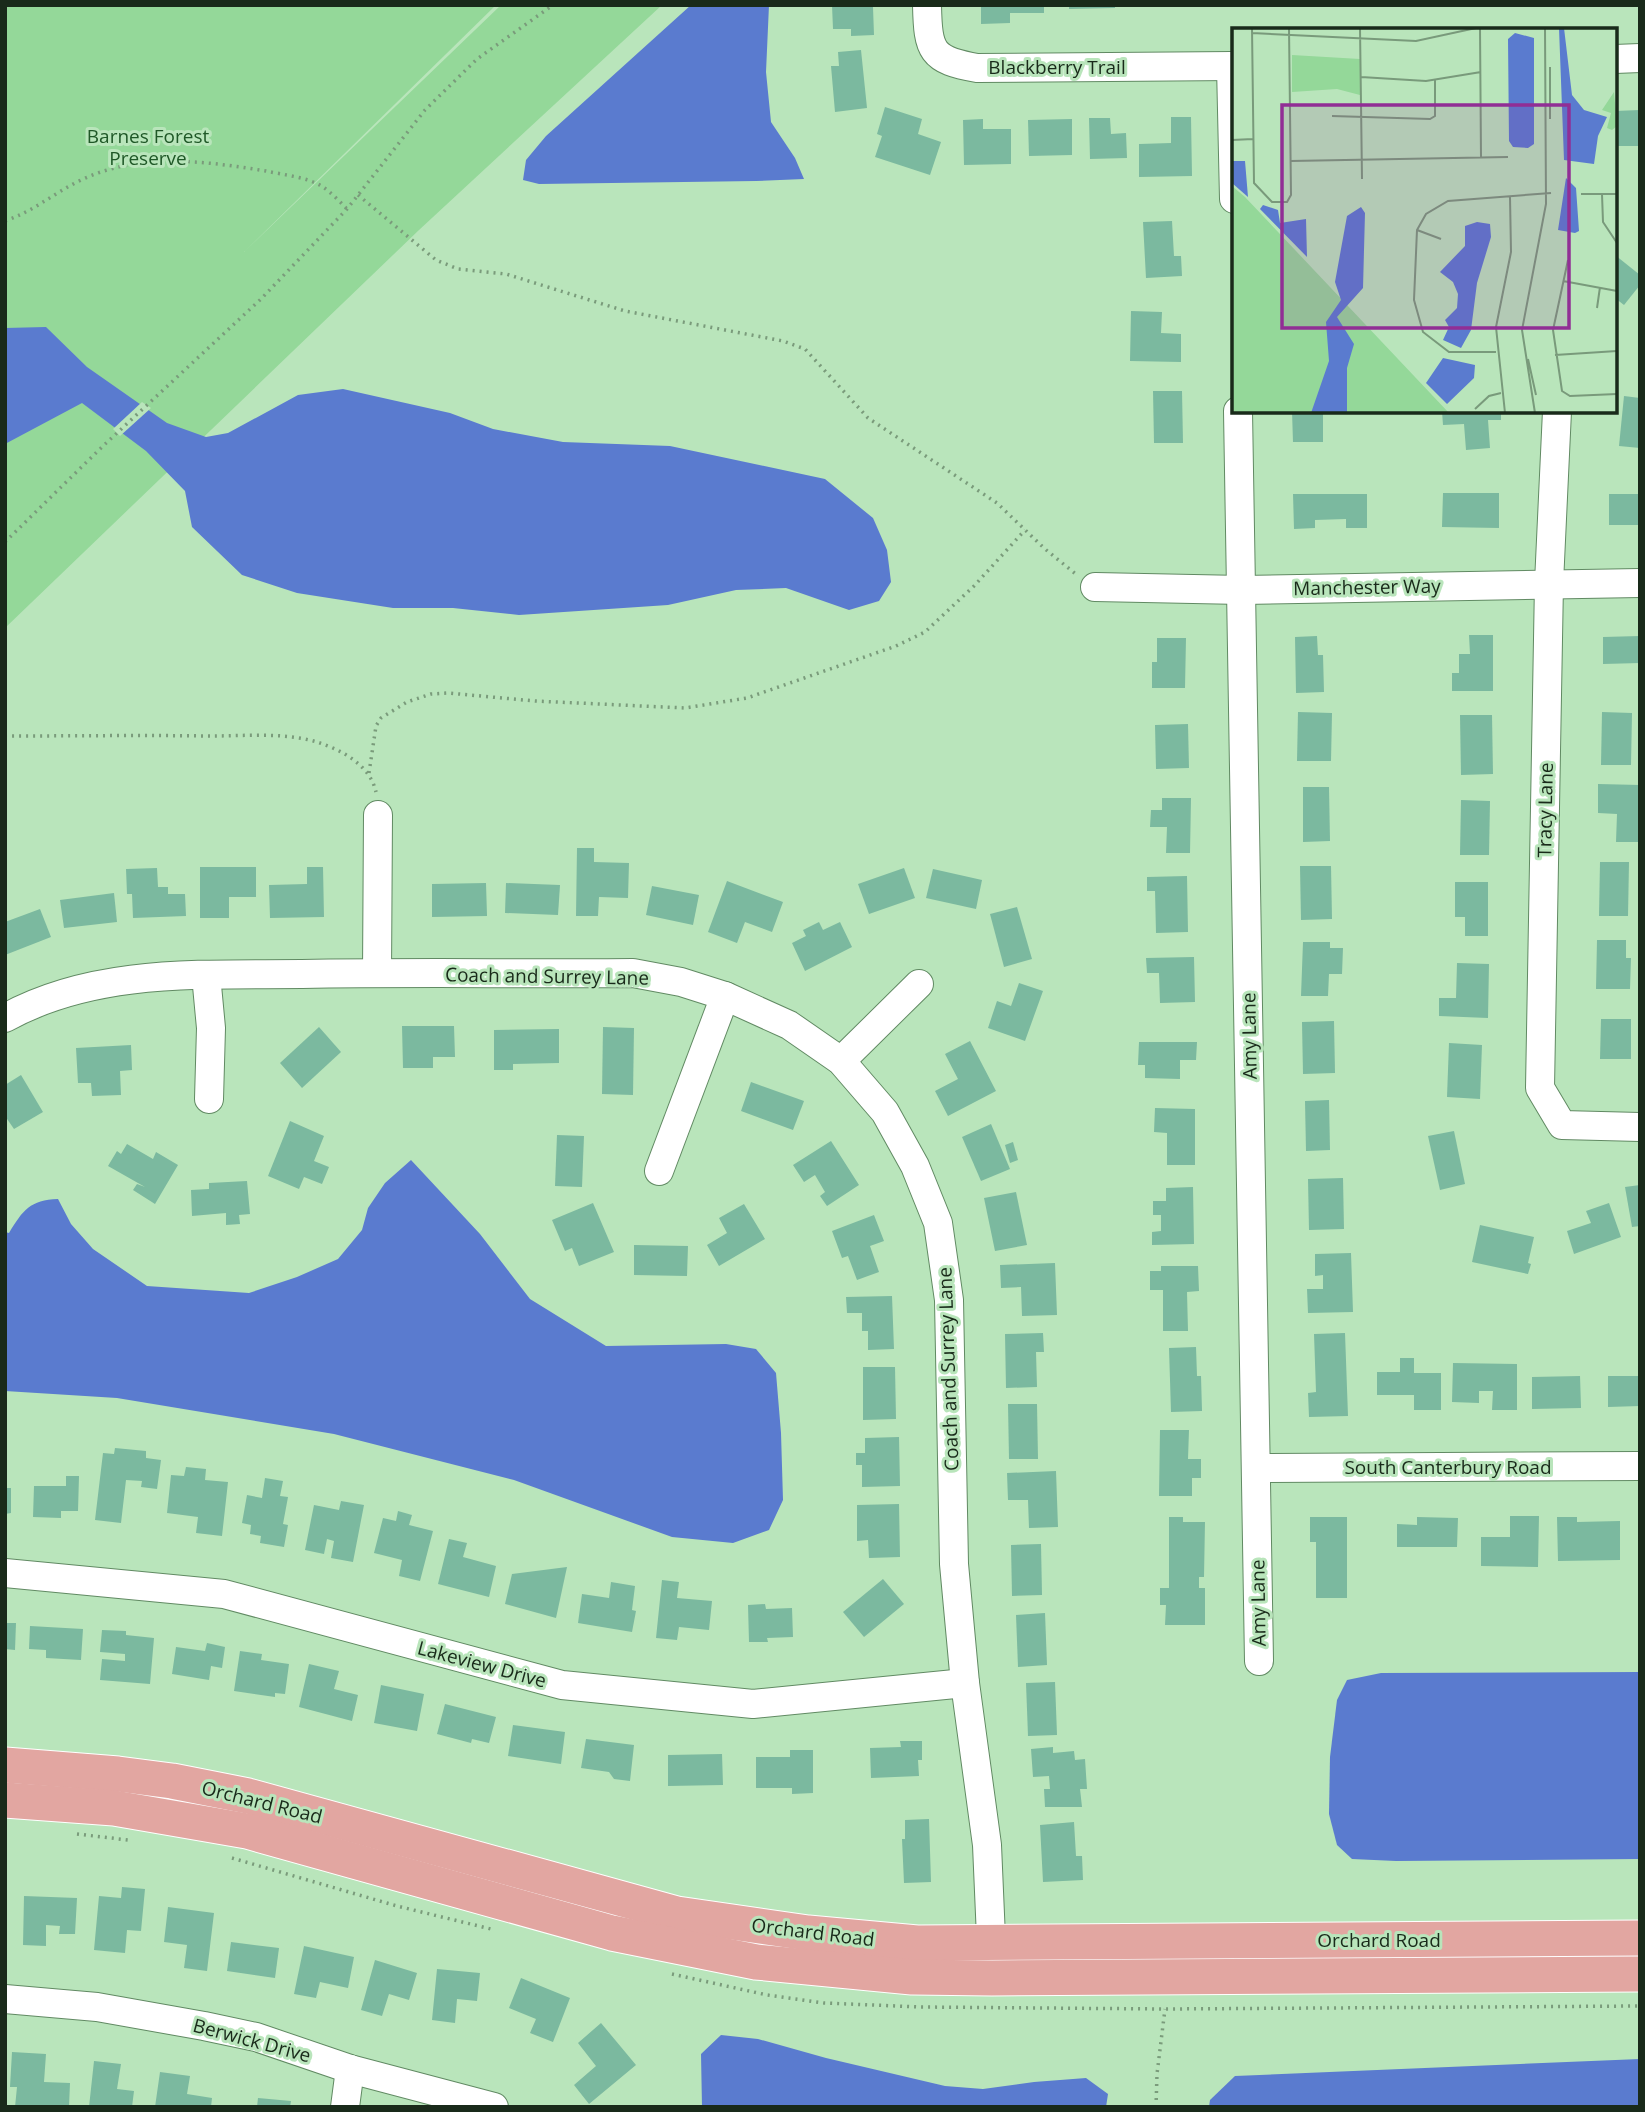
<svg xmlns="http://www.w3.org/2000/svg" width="1645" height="2112" font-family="'Open Sans',sans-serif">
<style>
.green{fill:#94d899}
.water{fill:#5a7bcf}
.pier{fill:#b9e5bb}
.building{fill:#7bb99f}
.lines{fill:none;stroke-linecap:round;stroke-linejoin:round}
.minor-casing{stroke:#618a63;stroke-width:30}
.major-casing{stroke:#fff;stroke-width:37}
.path{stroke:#7a9b7b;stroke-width:3.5;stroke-dasharray:2 5;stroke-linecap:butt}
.minor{stroke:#fff;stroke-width:28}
.major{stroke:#e2a6a1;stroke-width:35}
.labels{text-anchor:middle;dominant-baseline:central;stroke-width:6;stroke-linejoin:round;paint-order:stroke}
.street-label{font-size:19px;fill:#192a1a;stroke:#b9e5bb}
.park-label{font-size:19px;fill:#1f5827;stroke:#b9e5bb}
.inset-road{fill:none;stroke:#799a7b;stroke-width:2}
.view{fill:#912e95;fill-opacity:0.15;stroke:#912e95;stroke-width:3.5}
.inset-edge{fill:none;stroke:#192a1a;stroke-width:3.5}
</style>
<rect width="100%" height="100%" fill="#b9e5bb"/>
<polygon class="green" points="5,5 496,5 244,252 501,5 662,5 419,230 5,628"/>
<g class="water">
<polygon points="691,5 769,5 766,72 771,122 795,158 804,179 756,181 539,184 523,180 526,160 546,136"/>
<polygon points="46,327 87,367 167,423 206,437 228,433 298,395 343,389 450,413 493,429 563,442 670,446 825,479 873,518 887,550 891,582 879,601 849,610 786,588 736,590 668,605 519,615 453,608 393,608 297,593 242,575 192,527 185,491 146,451 82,403 5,444 5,328"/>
<path d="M411,1160l69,74 50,65 76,47 120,-2 30,5 20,24 5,60 2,67 -14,30 -36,13 -61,-6 -158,-57 -180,-46 -217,-36 -112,-7v-159l4,1c14,-23 21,-33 49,-34l13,25 22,25 54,37 102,7 48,-16 41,-18 24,-29 6,-22 17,-25z"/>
<polygon points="1640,1672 1640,1859 1396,1861 1352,1859 1337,1845 1329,1814 1330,1757 1337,1700 1347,1680 1381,1673"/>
<polygon points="721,2035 758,2039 826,2058 945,2086 983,2089 1034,2082 1086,2078 1108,2094 1106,2107 702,2107 701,2054"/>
<polygon points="1640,2059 1640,2107 1209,2107 1210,2100 1235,2076"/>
</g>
<polygon class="pier" points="142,402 151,408 120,436 113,429"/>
<g class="building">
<polygon points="832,5 873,7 874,35 851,36 851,29 833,29"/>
<polygon points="981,5 1044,5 1044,13 1010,13 1010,23 981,24"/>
<polygon points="1069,5 1115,5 1115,8 1069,9"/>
<polygon points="861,50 867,108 835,112 831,66 839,66 838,52"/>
<polygon points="885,107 922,119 918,134 941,142 930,175 875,157 882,136 877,134"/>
<polygon points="1640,110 1640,146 1615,146 1615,111"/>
<polygon points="1171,117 1191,117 1192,176 1139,177 1139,144 1171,143"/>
<polygon points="1089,118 1110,118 1111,134 1126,133 1127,158 1090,159"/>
<polygon points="983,119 983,129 1011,129 1011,164 964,165 963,120"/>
<polygon points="1072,119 1072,155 1029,156 1028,120"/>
<polygon points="1172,221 1174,256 1181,256 1182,276 1146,278 1143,222"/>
<polygon points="1615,255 1640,275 1640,285 1624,305 1615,298"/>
<polygon points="1131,311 1162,312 1161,333 1181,334 1181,362 1130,361"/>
<polygon points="1153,391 1182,391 1183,443 1154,443"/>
<polygon points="1624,396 1640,398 1640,448 1619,446"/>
<polygon points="1292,411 1323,411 1323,442 1293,442"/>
<polygon points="1442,411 1501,411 1501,420 1488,420 1490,448 1466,450 1464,424 1443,425"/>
<polygon points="1443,493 1499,493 1499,528 1442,527"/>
<polygon points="1293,494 1367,494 1367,528 1346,528 1346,519 1315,520 1315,528 1294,529"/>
<rect x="1609" y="494" width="31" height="31"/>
<polygon points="1469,635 1493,635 1493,691 1452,691 1452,673 1459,673 1459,654 1470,654"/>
<polygon points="1317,636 1318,655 1323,655 1324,692 1296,693 1295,637"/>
<polygon points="1640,636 1640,663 1603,664 1603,637"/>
<polygon points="1157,638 1186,638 1185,688 1152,688 1152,662 1157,662"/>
<polygon points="1298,712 1332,713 1331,761 1297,761"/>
<polygon points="1602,712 1632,713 1631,765 1601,765"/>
<polygon points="1460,715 1492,715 1493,774 1461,775"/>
<polygon points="1188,724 1189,768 1156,769 1155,725"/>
<polygon points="1598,784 1640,785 1640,842 1616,842 1617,814 1598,813"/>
<polygon points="1303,787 1329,787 1330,841 1303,842"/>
<polygon points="1162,798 1191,798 1190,853 1166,853 1167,827 1150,827 1151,810 1162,810"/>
<polygon points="1461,800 1490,801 1489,855 1460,855"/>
<polygon points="577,848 594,848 594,862 629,863 628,898 599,897 598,916 576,916"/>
<polygon points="1600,862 1629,862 1628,916 1599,916"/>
<polygon points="1300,866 1331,866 1332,919 1301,920"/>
<polygon points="200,867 256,867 256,897 229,897 229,918 200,918"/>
<polygon points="307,867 323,867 324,917 270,918 269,885 307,884"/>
<polygon points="157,868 158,887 168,887 168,894 185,894 186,916 133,918 132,894 127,894 126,869"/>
<polygon points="904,868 915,898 869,914 858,884"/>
<polygon points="933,869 982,880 976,909 926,898"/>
<polygon points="1187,876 1188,932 1156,933 1155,891 1147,891 1147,877"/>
<polygon points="727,881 783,902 772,932 745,922 737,943 708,932"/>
<polygon points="1455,882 1488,882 1488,936 1465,936 1465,917 1455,917"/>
<polygon points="486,883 487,916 432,917 432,884"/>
<polygon points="506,883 560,885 558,915 505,913"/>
<polygon points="652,886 699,895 693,925 646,915"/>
<polygon points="114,893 117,922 64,928 60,900"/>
<polygon points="1017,907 1032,959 1004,967 990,914"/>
<polygon points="40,909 51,937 5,955 5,922"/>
<polygon points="819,922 823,930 840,922 852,947 805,971 792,943 806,936 803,930"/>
<polygon points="1597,940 1626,940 1626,958 1631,958 1630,989 1596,989"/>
<polygon points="1303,942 1330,942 1330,948 1343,948 1342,974 1329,974 1328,996 1301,996"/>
<polygon points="1194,957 1195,1002 1160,1003 1159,973 1147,973 1146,958"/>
<polygon points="1457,963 1489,964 1488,1018 1439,1016 1439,998 1456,998"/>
<polygon points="1019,983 1043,991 1025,1041 988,1028 997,1001 1011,1006"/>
<polygon points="1601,1019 1631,1019 1631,1059 1600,1059"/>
<polygon points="1334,1021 1335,1073 1303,1074 1302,1022"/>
<polygon points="402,1026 454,1026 455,1057 433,1057 433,1068 403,1068"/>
<polygon points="319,1027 341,1052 302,1088 280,1063"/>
<polygon points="603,1027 634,1028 633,1095 602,1094"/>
<polygon points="559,1029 559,1063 513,1064 513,1070 494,1070 494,1030"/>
<polygon points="970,1041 996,1091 948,1116 935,1091 958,1079 945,1054"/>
<polygon points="1139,1042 1197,1042 1196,1060 1180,1060 1180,1079 1145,1078 1145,1065 1138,1065"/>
<polygon points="1449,1043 1482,1045 1480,1099 1447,1097"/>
<polygon points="131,1045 132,1070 120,1071 121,1095 92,1096 91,1083 78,1083 76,1048"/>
<polygon points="21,1075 43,1112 14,1129 5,1116 5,1085"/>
<polygon points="751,1082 804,1101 793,1130 741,1111"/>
<polygon points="1329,1100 1330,1150 1306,1151 1305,1101"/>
<polygon points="1155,1108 1195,1109 1195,1165 1167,1165 1167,1133 1154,1132"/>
<polygon points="290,1121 324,1136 314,1161 329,1167 322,1184 304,1177 299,1189 268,1176"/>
<polygon points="991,1124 1010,1169 981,1181 962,1137"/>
<polygon points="1454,1131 1465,1184 1440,1190 1428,1136"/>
<polygon points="557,1135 584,1136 582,1187 555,1186"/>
<polygon points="831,1141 859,1185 827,1206 820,1196 825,1192 815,1175 804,1182 793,1165"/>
<polygon points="1013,1142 1018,1160 1010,1163 1005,1145"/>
<polygon points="127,1144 153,1159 156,1152 178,1165 155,1204 133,1190 137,1184 145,1187 108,1166 117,1151 121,1154"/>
<polygon points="1343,1178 1344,1229 1309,1230 1308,1179"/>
<polygon points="247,1181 250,1214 239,1215 240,1224 226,1225 226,1213 192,1216 191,1190 209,1189 209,1183"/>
<polygon points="1640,1185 1640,1226 1632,1227 1625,1187"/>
<polygon points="1193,1187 1194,1244 1152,1245 1152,1232 1161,1231 1161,1215 1153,1215 1153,1201 1166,1201 1166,1188"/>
<polygon points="1016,1192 1027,1245 995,1251 984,1198"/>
<polygon points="593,1203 614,1252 579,1266 572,1248 565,1251 552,1220"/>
<polygon points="1609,1203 1621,1237 1574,1254 1567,1231 1591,1223 1586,1211"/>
<polygon points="744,1204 765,1239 719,1266 707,1245 727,1233 719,1218"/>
<polygon points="874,1215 884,1241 870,1246 879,1272 857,1280 848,1256 842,1258 832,1231"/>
<polygon points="1480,1225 1534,1237 1528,1263 1531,1264 1528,1274 1472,1262"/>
<polygon points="634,1245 688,1246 687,1276 634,1275"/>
<polygon points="1351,1253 1353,1312 1308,1313 1307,1289 1323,1289 1323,1275 1315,1276 1315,1254"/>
<polygon points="1055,1263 1057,1315 1022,1316 1021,1287 1001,1288 1000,1265"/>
<polygon points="1161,1266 1198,1266 1199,1291 1187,1292 1188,1331 1163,1331 1163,1290 1150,1290 1150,1271 1161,1271"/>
<polygon points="892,1296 894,1349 868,1350 868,1331 862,1331 862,1313 847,1313 846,1297"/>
<polygon points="1043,1333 1044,1352 1036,1352 1037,1387 1006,1388 1005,1334"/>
<polygon points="1345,1333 1348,1416 1309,1417 1308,1393 1316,1392 1314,1334"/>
<polygon points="1196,1347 1197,1376 1201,1376 1202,1411 1171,1412 1169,1348"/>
<polygon points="1400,1358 1414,1358 1414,1373 1441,1373 1441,1410 1414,1410 1414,1395 1377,1395 1377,1372 1400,1372"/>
<polygon points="1453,1363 1517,1364 1517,1410 1492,1410 1493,1391 1479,1391 1479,1403 1452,1402"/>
<polygon points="863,1367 895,1367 896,1419 863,1420"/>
<polygon points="1580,1376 1581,1408 1532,1409 1532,1377"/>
<polygon points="1608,1376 1640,1376 1640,1406 1608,1407"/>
<polygon points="1008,1404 1037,1404 1038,1459 1009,1459"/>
<polygon points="1160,1430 1189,1430 1188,1459 1201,1459 1201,1478 1192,1478 1192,1496 1159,1496"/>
<polygon points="899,1437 900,1486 862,1487 862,1465 856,1465 856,1453 865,1453 865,1438"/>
<polygon points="115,1448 146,1451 146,1458 161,1460 157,1489 141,1487 142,1481 126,1480 121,1523 95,1520 103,1453 114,1454"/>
<polygon points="186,1467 206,1469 205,1480 228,1482 222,1536 196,1533 198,1517 167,1513 171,1475 184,1476"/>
<polygon points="1056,1471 1058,1527 1029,1528 1028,1500 1008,1500 1007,1473"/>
<polygon points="66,1476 79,1476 78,1511 61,1511 61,1518 33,1517 34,1486 66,1486"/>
<polygon points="265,1478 283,1481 280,1496 288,1497 283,1524 288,1525 284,1547 260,1543 261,1536 250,1534 251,1525 242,1523 247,1495 262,1498"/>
<polygon points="5,1488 11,1488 11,1513 5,1514"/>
<polygon points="341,1501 364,1505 353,1562 331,1558 334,1541 327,1539 324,1554 305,1550 314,1505 339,1510"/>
<polygon points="899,1504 900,1557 869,1558 868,1540 857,1541 857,1505"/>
<polygon points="398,1511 412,1515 409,1525 433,1531 420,1581 399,1576 402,1560 374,1553 383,1518 396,1521"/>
<polygon points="1510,1516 1539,1516 1538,1567 1481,1566 1481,1537 1510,1537"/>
<polygon points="1169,1517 1183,1517 1183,1522 1205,1522 1204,1577 1199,1577 1199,1588 1205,1588 1205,1625 1165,1625 1166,1605 1160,1605 1160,1588 1169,1588"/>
<polygon points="1310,1517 1347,1517 1347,1598 1316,1598 1316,1542 1310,1542"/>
<polygon points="1417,1517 1458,1518 1457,1547 1397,1547 1397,1524 1417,1525"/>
<polygon points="1557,1517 1577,1517 1577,1522 1620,1521 1620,1560 1558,1561"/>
<polygon points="449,1539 467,1543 463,1557 496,1566 489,1597 438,1584"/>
<polygon points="1041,1544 1042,1595 1012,1596 1011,1545"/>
<polygon points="567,1567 556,1618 505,1604 512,1574"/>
<polygon points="883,1579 904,1604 864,1637 843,1612"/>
<polygon points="662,1580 679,1582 677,1598 712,1601 709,1630 679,1627 677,1640 656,1638"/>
<polygon points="611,1582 635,1586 632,1610 636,1611 632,1632 578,1623 582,1594 609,1598"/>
<polygon points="765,1604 766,1609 792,1608 793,1637 767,1638 768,1642 749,1642 748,1605"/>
<polygon points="1045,1613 1047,1665 1018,1667 1016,1615"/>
<polygon points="5,1623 16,1623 15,1650 5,1649"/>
<polygon points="30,1626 83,1629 81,1660 46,1658 46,1650 29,1649"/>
<polygon points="102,1630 126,1631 126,1635 154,1638 150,1684 100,1680 102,1659 125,1661 125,1654 100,1652"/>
<polygon points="207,1643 225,1647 222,1668 211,1666 209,1680 172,1674 176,1647 205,1651"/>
<polygon points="240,1651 262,1654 261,1660 289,1664 285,1694 275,1693 275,1697 234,1691"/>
<polygon points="309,1664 339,1671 334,1689 358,1695 352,1721 299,1707"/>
<polygon points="1055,1682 1057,1735 1028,1736 1026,1683"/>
<polygon points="381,1685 424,1694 417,1731 374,1723"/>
<polygon points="445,1704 496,1717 489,1743 472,1739 471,1743 437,1734"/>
<polygon points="513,1725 565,1732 561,1764 508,1756"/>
<polygon points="586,1739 634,1745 630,1781 614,1779 609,1772 581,1768"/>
<polygon points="900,1741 922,1741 922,1760 918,1760 919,1776 871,1778 870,1748 901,1747"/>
<polygon points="1053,1747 1053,1753 1074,1751 1075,1760 1085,1759 1087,1789 1080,1789 1082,1807 1045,1807 1044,1789 1050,1789 1049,1776 1033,1777 1031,1749"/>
<polygon points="790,1750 813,1750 813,1793 792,1794 792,1788 756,1788 756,1757 790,1757"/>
<polygon points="722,1754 723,1785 668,1786 668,1755"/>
<polygon points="929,1819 931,1882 904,1883 902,1839 905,1839 905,1820"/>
<polygon points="1074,1822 1076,1856 1082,1856 1083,1880 1043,1882 1040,1825"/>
<polygon points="122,1887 145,1889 141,1931 127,1930 125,1953 94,1950 99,1896 121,1898"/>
<polygon points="24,1896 77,1898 75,1934 59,1934 60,1926 46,1925 46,1946 23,1945"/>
<polygon points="168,1907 214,1913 207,1971 184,1968 187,1945 164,1942"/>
<polygon points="231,1942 279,1948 275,1978 227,1971"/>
<polygon points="304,1946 354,1957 348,1988 320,1982 316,1998 294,1994"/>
<polygon points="375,1960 417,1973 409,2000 389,1994 382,2016 361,2010"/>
<polygon points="437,1969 480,1973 477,2001 457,1999 455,2023 432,2020"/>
<polygon points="521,1978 570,1998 553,2042 530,2033 536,2019 509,2008"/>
<polygon points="601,2023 636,2065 589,2104 574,2085 596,2066 578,2043"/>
<polygon points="12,2052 46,2054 44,2082 70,2083 69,2107 15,2107 17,2087 10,2087"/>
<polygon points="94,2061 121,2064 117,2089 134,2091 132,2107 89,2107"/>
<polygon points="160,2072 190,2076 187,2094 212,2098 211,2107 155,2107"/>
<polygon points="258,2098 291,2101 290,2107 257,2107"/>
</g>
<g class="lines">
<defs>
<g id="minor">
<path d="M927,5c1,46 4,55 50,63l257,-2"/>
<polyline points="1615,59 1640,58"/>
<polyline points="1231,66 1234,199"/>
<polyline points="1238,411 1259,1661"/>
<polyline points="1557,411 1549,583 1540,1088 1562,1125 1640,1127"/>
<polyline points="1095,587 1242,590 1640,583"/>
<polyline points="377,973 378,815"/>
<polyline points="206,975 211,1028 209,1099"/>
<path d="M5,1018c90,-50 198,-43 297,-44 110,-2 221,0 331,-1l48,9 44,14 64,29 52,36 44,51 30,54 23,57 11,77 5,264 11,119 22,162 5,116"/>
<polyline points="841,1061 919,984"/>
<polyline points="659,1171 725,996"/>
<polyline points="1256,1468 1640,1466"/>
<polyline points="5,1573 224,1594 562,1685 753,1704 965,1683"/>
<polyline points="5,1999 97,2007 204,2026 256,2037 350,2069 494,2107"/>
<polyline points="345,2107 350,2069"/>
</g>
<g id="major">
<polyline points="5,1765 118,1774 172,1781 248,1796 677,1914 808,1933 917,1943 1640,1938"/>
<polyline points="5,1800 114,1808 247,1831 612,1933 756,1962 912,1977 992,1978 1640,1974"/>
</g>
</defs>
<use href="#minor" class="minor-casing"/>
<use href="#major" class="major-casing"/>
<g class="path">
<polyline points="358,195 436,260 458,269 506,274 625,311 783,341 805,349 868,418 997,503 1045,549 1077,575"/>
<path d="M5,221c29,-10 49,-28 76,-41 59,-28 123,-19 185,-9 18,4 42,6 57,16 9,6 17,15 24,22"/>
<polyline points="5,542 103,446 261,299 347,209 425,110 477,59 553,5"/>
<path d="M5,736c69,0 137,-1 205,0 35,0 73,-4 107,6 25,8 53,23 59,50"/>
<polyline points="369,773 376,726 381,718 407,702 431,694 448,693 535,701 685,708 747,698 896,646 925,632 974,586 1025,530"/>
<polyline points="77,1834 128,1840"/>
<polyline points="232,1858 397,1906 495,1930"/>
<polyline points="672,1974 767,1995 824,2003 921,2007 1165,2009 1640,2006"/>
<polyline points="1156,2107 1157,2074 1165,2009"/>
</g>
<use href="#minor" class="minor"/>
<use href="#major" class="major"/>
</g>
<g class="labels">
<g class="street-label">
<text x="1057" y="67">Blackberry Trail</text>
<text transform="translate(1367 587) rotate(-1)">Manchester Way</text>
<text transform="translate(1545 810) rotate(-89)">Tracy Lane</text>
<text transform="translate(547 976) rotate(1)">Coach and Surrey Lane</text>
<text transform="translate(1249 1036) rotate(-91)">Amy Lane</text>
<text transform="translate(948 1369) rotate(-92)">Coach and Surrey Lane</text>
<text x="1448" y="1467">South Canterbury Road</text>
<text transform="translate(1258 1603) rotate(-91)">Amy Lane</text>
<text transform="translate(482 1664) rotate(15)">Lakeview Drive</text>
<text transform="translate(262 1802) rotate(14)">Orchard Road</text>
<text transform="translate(813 1932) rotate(7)">Orchard Road</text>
<text x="1379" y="1940">Orchard Road</text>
<text transform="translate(252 2040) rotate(15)">Berwick Drive</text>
</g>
<g class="park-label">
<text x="148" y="136">Barnes Forest<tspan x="148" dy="22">Preserve</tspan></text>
</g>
</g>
<g transform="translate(1232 28)">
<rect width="385" height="385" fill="#b9e5bb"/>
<path d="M60,27l68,4v36l-23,-6 -45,3zM382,64l3,34 -5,4 -5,-2 4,-15 -9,-3zM0,158l13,11 204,216h-217z" fill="#94d899"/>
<path d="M327,0h5l8,67 12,15 23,7 -9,19 -4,28 -30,-4zM283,5l19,5v106l-6,4 -15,-1 -4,-6 -1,-102zM0,133h13l3,36 -16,-14zM334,150l10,10 3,43 -4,2 -17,-3zM31,177l15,5 2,13 26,-4 1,38 -47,-48zM129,179l4,6 -2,75 -26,29 17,27 -7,24v45h-36l18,-52 -3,-39 15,-22 -6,-18 12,-66zM245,194l13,2 1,13 -14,46 -6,47 -10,18 -18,-8 6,-13 -4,-7 12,-12 1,-14 -5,-12 -13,-10 25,-26v-20zM211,330l32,7 -1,13 -27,26 -21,-21z" fill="#5a7bcf"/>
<path class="inset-road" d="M20,0l2,155 18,19h15l4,-7 -2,-167M128,0l2,151M248,0l1,130M20,5l164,8 60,-13M318,39v52M129,49l65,4 55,-9M100,88l98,3 5,-3v-36M0,112l21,-1M59,133l217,-4M349,166h36M370,166l1,28 14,21M185,202l24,9M336,232l-15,70 9,61 8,5 47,-2M331,253l54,10M365,280l3,-21M264,324h-47l-26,-20 -9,-32 3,-70 9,-16 22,-13 103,-8M323,327l62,-4M296,331l8,36M243,381l14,-13 12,-3M273,385l-9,-86 15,-75 -1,-55M303,385l-13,-83 24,-126 -1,-176"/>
<path class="view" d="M50,77h287v223h-287z"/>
<rect width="385" height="385" class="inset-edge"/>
</g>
<rect width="1645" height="2112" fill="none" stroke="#192a1a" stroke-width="14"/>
</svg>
